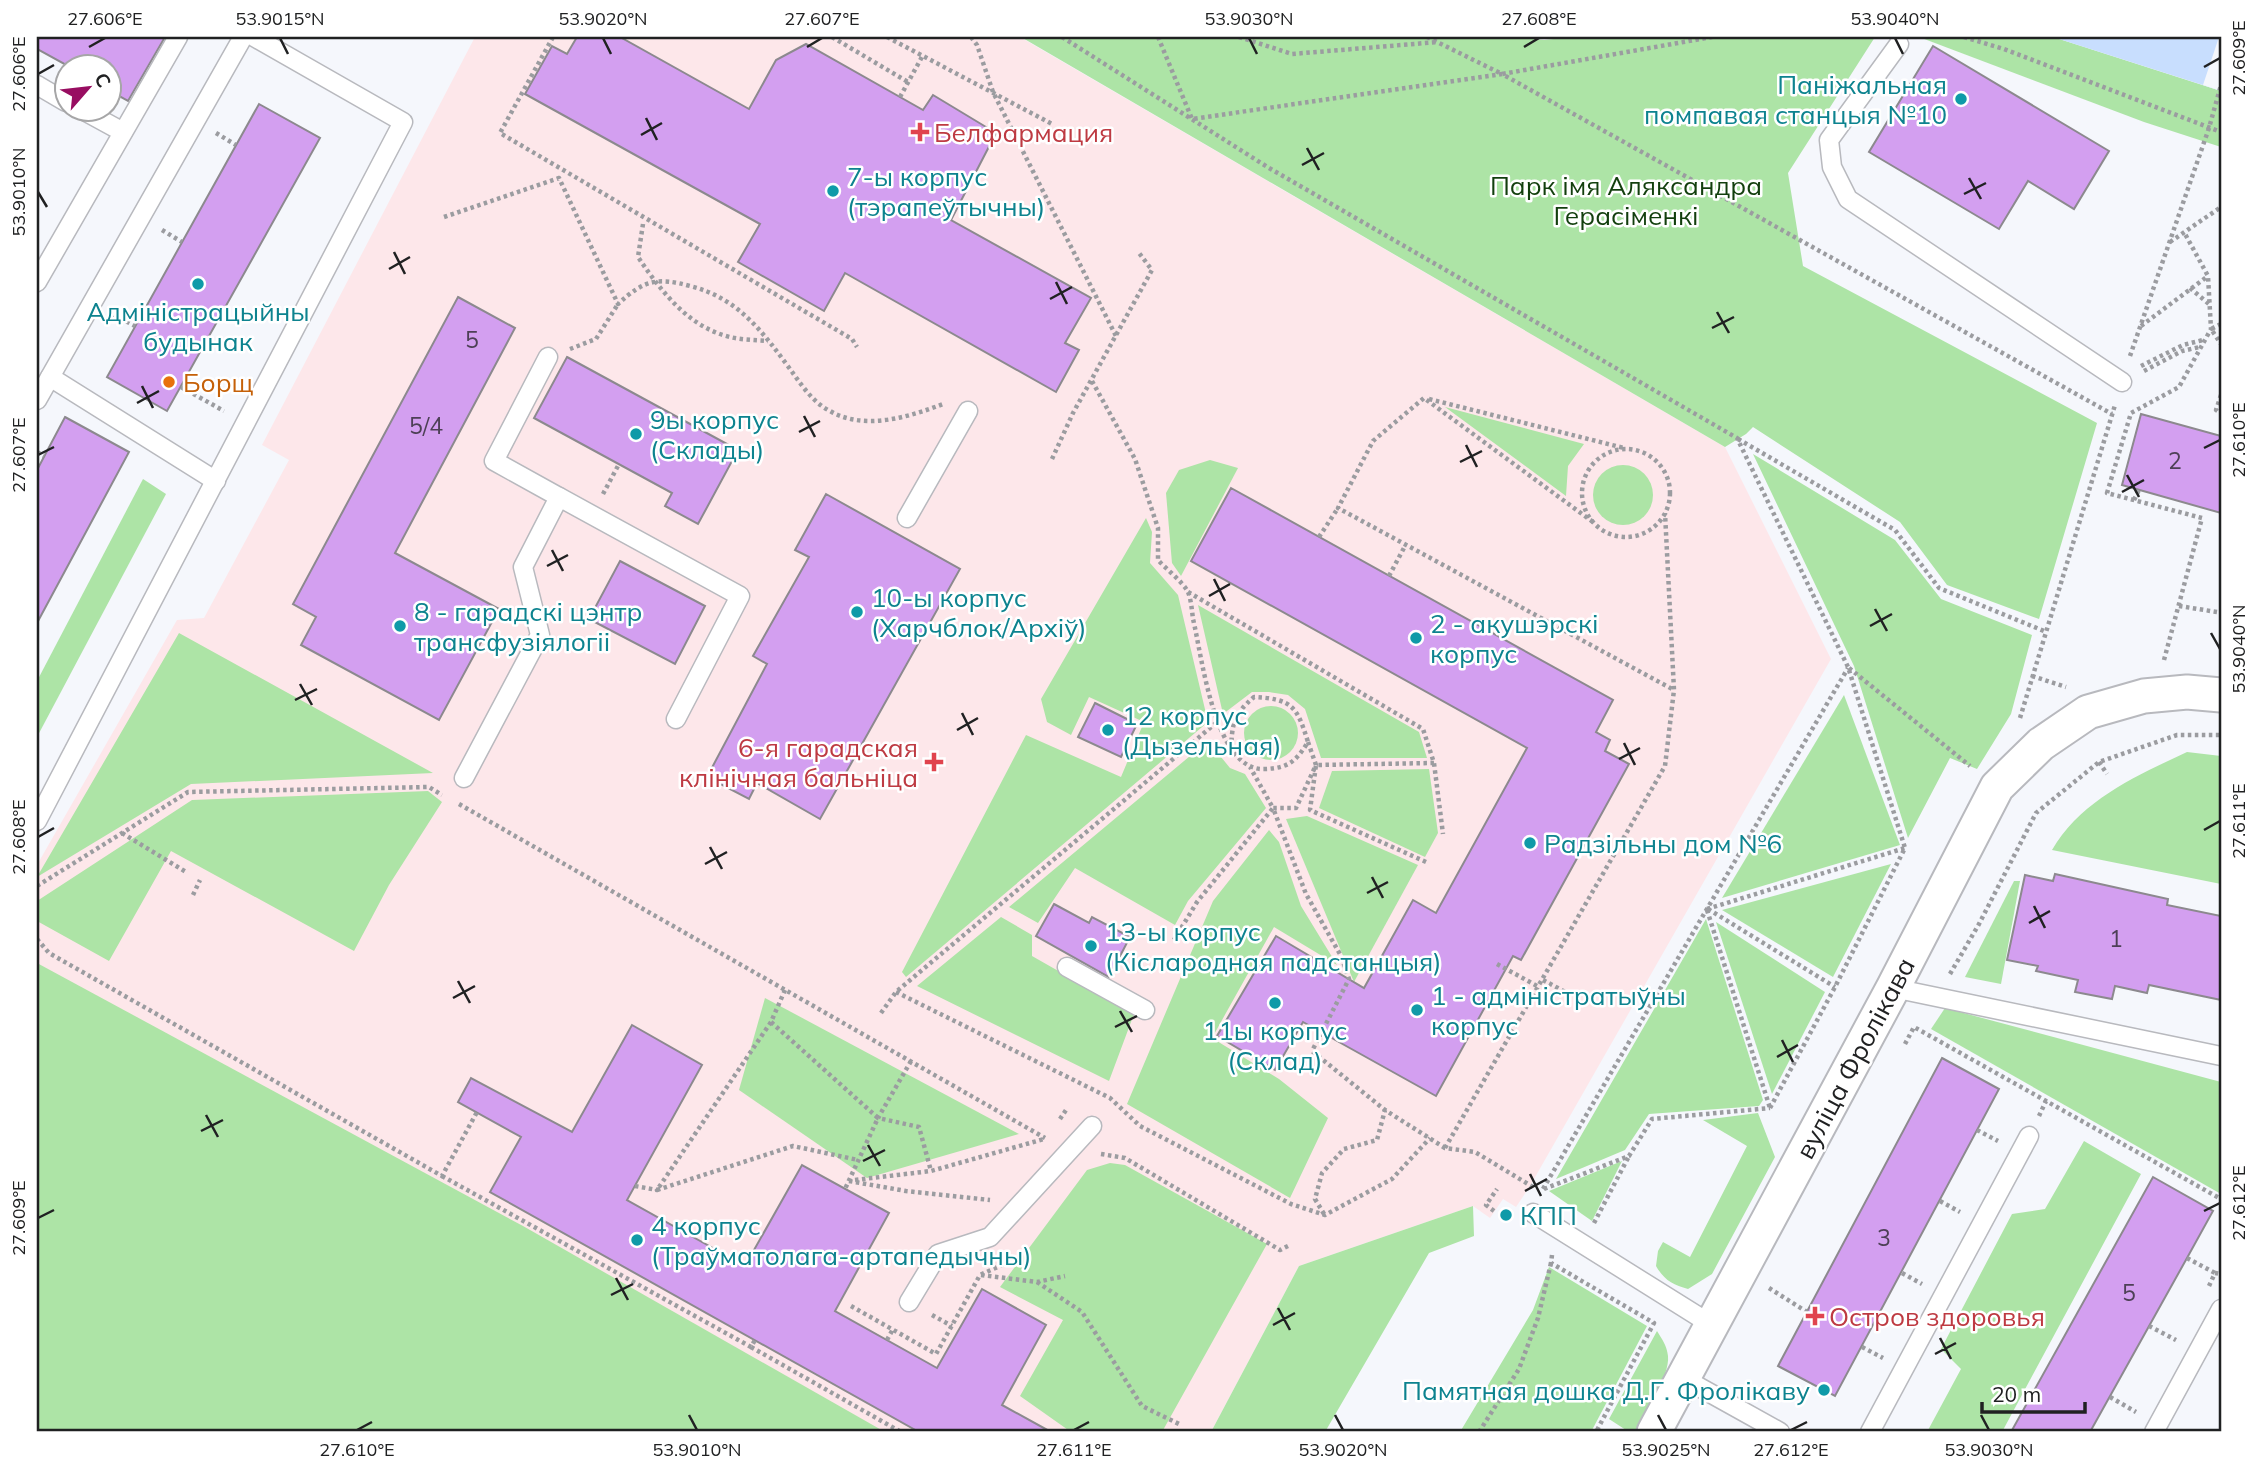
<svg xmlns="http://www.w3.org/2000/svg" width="2258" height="1469" font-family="Mulish,sans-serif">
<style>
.medical{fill:#fde7ea}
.green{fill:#ade4a6}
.water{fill:#c8defe}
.pier{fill:#f5f7fc}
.building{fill:#d39ff0;stroke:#8c898e;stroke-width:2}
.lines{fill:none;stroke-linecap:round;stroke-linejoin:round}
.service-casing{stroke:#b8b9be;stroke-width:21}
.minor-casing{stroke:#b8b9be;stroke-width:37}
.path{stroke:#9b9ca0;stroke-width:4.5;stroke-dasharray:3.5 3.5;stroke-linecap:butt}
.service{stroke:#fff;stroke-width:18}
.minor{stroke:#fff;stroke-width:33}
.ticks{fill:none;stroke:#202122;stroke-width:2.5}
.culture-dot{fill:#0f9aa8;stroke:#fff;stroke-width:2.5}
.health-dot{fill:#e0444e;stroke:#fff;stroke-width:2.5}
.food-dot{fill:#e8710a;stroke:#fff;stroke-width:2.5}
.labels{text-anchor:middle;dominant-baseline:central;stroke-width:5;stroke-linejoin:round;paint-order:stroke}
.number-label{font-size:23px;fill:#4d4056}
.culture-label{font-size:26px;fill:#0d838f;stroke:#fff;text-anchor:start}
.health-label{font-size:26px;fill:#be3a42;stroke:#fff;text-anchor:start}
.park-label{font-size:26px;fill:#123f0d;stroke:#fff}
.food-label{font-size:26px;fill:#c56008;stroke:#fff;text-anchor:start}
.street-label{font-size:26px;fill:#202122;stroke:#fff}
.neatline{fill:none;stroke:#202122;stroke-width:2.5}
.ticks-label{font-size:18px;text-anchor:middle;fill:#202122}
</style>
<rect width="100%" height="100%" fill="#f5f7fc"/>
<polygon class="medical" points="475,37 1020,37 1725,447 1831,659 1530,1186 1516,1207 1503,1199 1490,1218 1473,1206 1299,1266 1211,1432 37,1432 37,865 177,620 204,618 289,460 262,445"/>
<g class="green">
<polygon points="1021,37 1513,37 1544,40 1573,37 1875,37 1788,173 1803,266 2097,423 2039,619 1947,585 1900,522 1753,427 1746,434 1725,447"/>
<polygon points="1919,37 2053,37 2221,91 2221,147 2144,122"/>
<polygon points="1445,407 1584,444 1568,466 1566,496"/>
<polygon points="1753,454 1895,540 1941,599 2032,635 2011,714 1977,769 1950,758 1908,838 1854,666"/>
<polygon points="1210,460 1238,468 1181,576 1172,563 1166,493 1179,470"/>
<circle cx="1623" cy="495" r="30"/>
<polygon points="143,479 166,494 37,737 37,681"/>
<polygon points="1146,518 1152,532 1150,563 1178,595 1208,722 906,977 902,972 1026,735 1121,777 1144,722 1089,697 1071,735 1047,722 1041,699"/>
<polygon points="1198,605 1419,732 1427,758 1321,758 1305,709 1288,695 1269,692 1252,692 1223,714"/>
<polygon points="179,633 433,773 191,784 37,877"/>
<polygon points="1844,695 1900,845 1722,898"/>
<circle cx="1271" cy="733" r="27"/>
<polygon points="1208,741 1230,768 1245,774 1266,808 1188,901 1175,925 1075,868 1038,923 1009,907"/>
<path d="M2187,752l34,4v128l-169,-34c29,-50 84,-74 135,-98z"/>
<polygon points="1429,769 1438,833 1425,857 1319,808 1332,771"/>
<polygon points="428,791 442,802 389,885 354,951 171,851 109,961 37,921 37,901 192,800"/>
<polygon points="1307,816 1418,865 1354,982 1286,819"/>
<polygon points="1269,830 1279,842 1301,906 1337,965 1274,927 1212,1038 1279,1079 1328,1118 1290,1198 1127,1104 1213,901"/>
<polygon points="1891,864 1833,977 1722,910"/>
<polygon points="2014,881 2020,881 2001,984 1965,977"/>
<polygon points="1001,917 1032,935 1032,956 1134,1014 1109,1081 917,986"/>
<polygon points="1706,919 1763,1100 1759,1106 1649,1114 1625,1150 1556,1179"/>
<polygon points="1716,922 1825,992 1772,1094"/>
<polygon points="37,963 523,1226 885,1432 37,1432"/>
<polygon points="765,998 1019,1134 867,1178 739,1090"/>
<polygon points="1945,1008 2221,1082 2221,1194 1931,1029"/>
<path d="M1758,1113l17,44 -63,117 -24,15c-15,-4 -24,-9 -32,-23l2,-15 5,-9 27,15 57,-111 -44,-26z"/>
<polygon points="2084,1141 2141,1174 2002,1432 1927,1432 1961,1369 1941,1349 2012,1214 2045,1209"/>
<polygon points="1622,1161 1592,1221 1549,1191"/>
<polygon points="1110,1163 1125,1165 1267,1244 1162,1432 1071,1432 1020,1396 1063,1320 1000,1287 1087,1170"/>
<polygon points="1473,1206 1474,1236 1429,1253 1325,1432 1211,1432 1299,1266"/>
<polygon points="1549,1267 1647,1326 1591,1432 1460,1432 1533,1310"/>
<path d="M1657,1331c5,8 10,15 11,25 2,20 -23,58 -32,76h-7l-20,-13z"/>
</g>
<polygon class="water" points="2053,37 2221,37 2221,91 2203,85"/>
<polygon class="pier" points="2219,37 2221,37 2221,91 2203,85"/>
<g class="building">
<polygon points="37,37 165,37 128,101 108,90 108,66 68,66 37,49"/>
<polygon points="577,37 620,37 749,109 776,60 806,44 923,110 933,95 996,133 951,220 1091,298 1065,343 1079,350 1056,392 845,273 824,311 738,262 760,224 525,94 552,46 567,54"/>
<polygon points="1933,46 2109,151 2074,209 2028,181 1999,229 1869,152"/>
<polygon points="259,104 320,138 167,411 107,377"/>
<polygon points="458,297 515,328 395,553 499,609 439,720 301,645 316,617 293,604"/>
<polygon points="567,357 738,450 698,524 665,506 672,493 534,418"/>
<polygon points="2141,414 2221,436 2221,513 2122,485"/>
<polygon points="65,417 129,452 37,623 37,470"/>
<polygon points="1231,488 1613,700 1596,732 1610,740 1605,751 1629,764 1521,960 1513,956 1436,1096 1303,1022 1275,1070 1217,1036 1276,936 1364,988 1413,900 1436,913 1527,748 1191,561"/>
<polygon points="826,494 960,569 820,819 757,783 749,799 707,777 767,664 753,656 809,557 795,550"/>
<polygon points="620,561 705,606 675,664 589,619"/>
<polygon points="1095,703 1137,724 1121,757 1078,737"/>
<polygon points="2055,874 2168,899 2167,905 2221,916 2221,1000 2149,985 2147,993 2115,986 2112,999 2075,992 2078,980 2036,971 2038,966 2007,960 2025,875 2053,881"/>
<polygon points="1054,904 1089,923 1092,917 1130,937 1109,977 1036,936"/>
<polygon points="632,1025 702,1065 627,1200 745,1266 802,1165 889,1213 835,1311 937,1368 982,1289 1046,1325 1002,1405 1051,1432 919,1432 490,1192 521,1137 458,1102 471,1078 572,1132"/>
<polygon points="1942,1058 1999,1089 1835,1396 1778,1366"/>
<polygon points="2153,1177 2213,1211 2187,1258 2090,1432 2011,1432"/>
</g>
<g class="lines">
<defs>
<g id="service">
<polyline points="1899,44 1829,140 1832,167 1848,199 2122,382"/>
<polyline points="37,85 66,102"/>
<polyline points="79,108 123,132"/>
<polyline points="37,282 178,37"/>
<polyline points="548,357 494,461 559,497"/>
<polyline points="50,377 216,481"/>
<polyline points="37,400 243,37"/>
<polyline points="907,518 968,411"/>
<polyline points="464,778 540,635 523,567 559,497 740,596 676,719"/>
<polyline points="37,821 403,122 254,37"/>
<polyline points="1067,967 1145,1010"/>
<polyline points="1893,988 2221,1056"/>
<polyline points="1533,1213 1712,1325"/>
<polyline points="909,1302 938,1254 990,1237 1092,1126"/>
<polyline points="1683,1378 1780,1432"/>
<polyline points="1870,1432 2029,1136"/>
<polyline points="2154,1432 2221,1309"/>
</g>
<polyline id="minor" points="1654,1432 1893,988 1997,787 2041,744 2088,712 2144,696 2187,692 2221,695"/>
</defs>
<use href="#service" class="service-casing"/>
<use href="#minor" class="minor-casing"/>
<g class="path">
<polyline points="553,37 500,133 852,339 857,347"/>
<polyline points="832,37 908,82"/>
<polyline points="887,37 1054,125"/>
<polyline points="971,37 977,45 993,92 1116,336"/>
<polyline points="1062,37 1269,168 1737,438 1848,667 1905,848 1835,987 1770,1108"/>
<polyline points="1158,37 1192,119 1502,74 2112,414"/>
<polyline points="1239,37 1292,54 1438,42"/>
<polyline points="1427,37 1502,74 1712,37"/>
<polyline points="1964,37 2004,49 2221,132"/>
<polyline points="900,97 923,55"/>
<polyline points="216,133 236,145"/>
<path d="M444,217l115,-39 59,126c26,-24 39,-27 72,-18 48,12 72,45 100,83 11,15 22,33 40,42 34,20 79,6 113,-7"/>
<path d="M643,224l-5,33c23,34 50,70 92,80 12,3 25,3 38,4"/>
<polyline points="162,230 182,242"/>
<polyline points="2170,242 2221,207"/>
<polyline points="2190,288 2210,305"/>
<polyline points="114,315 135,326"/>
<polyline points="2221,324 2211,329 2221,344"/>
<polyline points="2141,326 2208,276"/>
<polyline points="570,349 596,339 618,304"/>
<polyline points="2130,356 2209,128 2221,85"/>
<polyline points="2141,366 2183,345 2203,340"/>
<polyline points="2144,371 2182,351 2200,347"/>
<path d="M1092,381l43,78 23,69v32c9,10 24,21 30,32 3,7 4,19 5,27 9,36 21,153 72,150 24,-1 31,-8 43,-27 -11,-35 -15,-43 -54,-45 -21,18 -22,27 -23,54"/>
<polyline points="181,387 224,411"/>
<polyline points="2221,395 2216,410 2221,413"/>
<polyline points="1429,399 1624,448"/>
<polyline points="1738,439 1895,530 1939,588 2044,631"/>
<circle cx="1626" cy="493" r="44"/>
<polyline points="37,452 44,456"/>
<polyline points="1052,459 1073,413 1152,270 1139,253"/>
<polyline points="603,494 619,464"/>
<polyline points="2134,500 2139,490"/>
<polyline points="1593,522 1424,398 1373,441 1338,508 1674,690"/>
<polyline points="1319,537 1338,508"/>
<polyline points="1389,576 1405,546"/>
<polyline points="1188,592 1423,729 1434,763 1443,834"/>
<polyline points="2179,606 2217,612"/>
<polyline points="2164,660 2202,518 2107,493 2131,413 2179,387 2211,329 2208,276 2184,232"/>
<polyline points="1849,668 1970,766"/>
<polyline points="2032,676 2066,687"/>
<polyline points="2020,718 2115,405"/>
<polyline points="1308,742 1316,765 1296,808 1273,808 1306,894 1341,956 1349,979 1312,1051 1385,1110 1445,1148 1475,1152 1533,1187"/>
<polyline points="2099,762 2107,774"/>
<polyline points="459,804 1045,1138"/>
<polyline points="122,833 186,872"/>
<polyline points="1426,862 1310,810 1316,765 1434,763"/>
<polyline points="37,886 188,792 429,787 442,795"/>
<polyline points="193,895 200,880"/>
<polyline points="1707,909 1905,848"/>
<polyline points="1708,909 1835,987"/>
<polyline points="1707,910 1770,1108"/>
<polyline points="37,939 49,953 442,1176 477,1112"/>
<polyline points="1174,940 1197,902 1273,808 1250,767"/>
<polyline points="1497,964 1539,987"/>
<polyline points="1950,974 1979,924 2036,813 2099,762 2177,735 2221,735"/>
<polyline points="1543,980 1569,994"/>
<polyline points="785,990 771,1022 878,1118 845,1189"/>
<polyline points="896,992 1110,1098 1140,1126 1291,1204 1325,1215 1392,1179 1430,1138"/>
<polyline points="881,1013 896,992 1216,723"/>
<polyline points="771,1022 657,1190 793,1146 858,1160"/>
<polyline points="1905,1044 1914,1027 2221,1199"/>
<polyline points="911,1061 878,1118 919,1127 931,1171"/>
<polyline points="2039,1116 2046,1101"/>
<polyline points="1060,1119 1066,1110"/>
<polyline points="1977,1130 1998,1141"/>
<polyline points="1445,1148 1665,766 1674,690 1665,513"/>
<polyline points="1101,1154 1125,1158 1280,1250 1290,1245"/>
<polyline points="442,1176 751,1347 755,1340"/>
<polyline points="855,1180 931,1171 1044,1139"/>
<polyline points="849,1181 906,1191 990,1200"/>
<polyline points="635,1186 657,1190"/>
<polyline points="1543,1189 1848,668"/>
<polyline points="1544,1189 1629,1156 1652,1119 1770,1108"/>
<polyline points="1940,1201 1960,1212"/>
<polyline points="1494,1211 1486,1205 1497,1189"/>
<polyline points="1324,1214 1315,1199 1322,1173 1344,1149 1377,1140 1385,1110"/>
<polyline points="1594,1223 1629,1156"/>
<polyline points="1552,1255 1551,1263 1654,1323 1596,1432"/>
<polyline points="2187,1258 2215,1273"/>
<polyline points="1902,1273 1922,1284"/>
<polyline points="981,1275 1037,1282 1065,1276"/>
<polyline points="1037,1282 1082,1312 1142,1406 1179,1424"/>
<polyline points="2209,1286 2215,1273 2221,1274"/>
<polyline points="1769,1288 1807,1312"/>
<polyline points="851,1306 936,1354 980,1275 1002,1265 1006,1260"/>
<polyline points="932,1315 952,1326"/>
<polyline points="2149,1326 2176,1340"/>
<polyline points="887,1340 893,1329"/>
<polyline points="751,1347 901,1432"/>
<polyline points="1862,1347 1883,1358"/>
<polyline points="2110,1397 2136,1412"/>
<polyline points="1479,1432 1519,1369 1538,1318 1551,1263"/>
</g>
<use href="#service" class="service"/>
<use href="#minor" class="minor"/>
</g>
<path class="ticks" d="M280,38l8,16M603,38l8,16M1249,38l8,16M1895,38l8,16M89,47l16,-9M807,47l15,-9M1524,47l15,-9M2204,67l16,-9M38,74l16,-9M646,118l11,22M641,135l21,-12M1307,148l12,22M1302,165l22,-12M1969,178l12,21M38,192l9,15M1964,194l22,-11M394,252l11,22M389,269l21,-12M1056,282l11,22M1050,299l22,-12M1717,312l12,21M1712,328l22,-11M142,386l11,22M137,403l22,-12M804,416l11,21M799,432l21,-11M1466,445l11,22M2204,448l16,-8M38,455l16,-8M1460,462l22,-11M2127,475l12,22M2122,492l22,-12M552,550l11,21M547,566l21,-11M1214,579l11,22M1209,596l21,-12M1875,609l12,22M1870,626l22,-12M2211,633l9,16M300,684l12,21M295,700l22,-11M962,713l11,22M957,730l21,-12M1624,743l11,22M1619,759l21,-11M2204,830l16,-9M38,837l16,-9M710,847l12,22M705,864l22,-12M1372,877l11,21M1367,893l21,-11M2034,906l11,22M2029,923l21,-12M458,981l12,22M453,998l22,-12M1120,1011l12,21M1115,1027l22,-11M1782,1040l11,22M1777,1057l21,-12M206,1115l12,22M201,1131l22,-11M868,1145l12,21M863,1161l22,-11M1530,1174l11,22M1525,1191l22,-12M2204,1211l16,-8M38,1218l16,-8M616,1278l12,22M611,1295l22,-11M1278,1308l12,22M1273,1325l22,-12M1940,1338l11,21M1935,1354l21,-11M689,1415l8,15M1335,1415l8,15M1658,1415l8,15M1981,1415l8,15M357,1430l15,-8M1074,1430l15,-8M1791,1430l16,-8"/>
<g class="culture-dot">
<circle cx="1961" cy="99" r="7"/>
<circle cx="833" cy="191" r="7"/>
<circle cx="198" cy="284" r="7"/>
<circle cx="636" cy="434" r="7"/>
<circle cx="857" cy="612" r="7"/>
<circle cx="400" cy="626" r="7"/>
<circle cx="1416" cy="638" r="7"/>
<circle cx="1108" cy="730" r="7"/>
<circle cx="1530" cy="843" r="7"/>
<circle cx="1091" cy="946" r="7"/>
<circle cx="1275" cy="1003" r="7"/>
<circle cx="1417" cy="1010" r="7"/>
<circle cx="1506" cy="1215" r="7"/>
<circle cx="637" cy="1240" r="7"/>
<circle cx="1824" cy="1390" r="7"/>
</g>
<g class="health-dot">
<path d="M916.5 121.5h7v7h7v7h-7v7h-7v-7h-7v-7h7z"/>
<path d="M930.5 751.5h7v7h7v7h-7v7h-7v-7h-7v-7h7z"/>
<path d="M1811.5 1305.5h7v7h7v7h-7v7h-7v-7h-7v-7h7z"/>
</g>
<circle class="food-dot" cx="169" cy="382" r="7"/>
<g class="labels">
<g class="number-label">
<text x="472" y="339">5</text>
<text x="426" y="425">5/4</text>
<text x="2175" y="460">2</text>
<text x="2116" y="938">1</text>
<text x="1884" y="1237">3</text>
<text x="2129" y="1292">5</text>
</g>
<g class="culture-label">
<text x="1947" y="84" text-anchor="end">Паніжальная<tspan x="1947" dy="30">помпавая станцыя №10</tspan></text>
<text x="847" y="176">7-ы корпус<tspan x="847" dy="30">(тэрапеўтычны)</tspan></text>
<text x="198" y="311" text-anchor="middle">Адміністрацыйны<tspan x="198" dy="30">будынак</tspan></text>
<text x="650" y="419">9ы корпус<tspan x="650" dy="30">(Склады)</tspan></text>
<text x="871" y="597">10-ы корпус<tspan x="871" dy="30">(Харчблок/Архіў)</tspan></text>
<text x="414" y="611">8 - гарадскі цэнтр<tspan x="414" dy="30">трансфузіялогіі</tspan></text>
<text x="1430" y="623">2 - акушэрскі<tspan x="1430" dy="30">корпус</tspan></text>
<text x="1122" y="715">12 корпус<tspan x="1122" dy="30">(Дызельная)</tspan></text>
<text x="1544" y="843">Радзільны дом №6</text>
<text x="1105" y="931">13-ы корпус<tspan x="1105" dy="30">(Кіслародная падстанцыя)</tspan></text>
<text x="1431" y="995">1 - адміністратыўны<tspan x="1431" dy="30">корпус</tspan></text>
<text x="1275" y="1030" text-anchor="middle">11ы корпус<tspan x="1275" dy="30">(Склад)</tspan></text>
<text x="1520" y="1215">КПП</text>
<text x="651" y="1225">4 корпус<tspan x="651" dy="30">(Траўматолага-артапедычны)</tspan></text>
<text x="1810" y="1390" text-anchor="end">Памятная дошка Д.Г. Фролікаву</text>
</g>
<g class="health-label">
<text x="934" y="132">Белфармация</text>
<text x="918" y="747" text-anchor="end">6-я гарадская<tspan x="918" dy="30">клінічная бальніца</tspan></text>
<text x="1829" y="1316">Остров здоровья</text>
</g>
<g class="park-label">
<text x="1626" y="185">Парк імя Аляксандра<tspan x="1626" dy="30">Герасіменкі</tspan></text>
</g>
<g class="food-label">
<text x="183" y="382">Борщ</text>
</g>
<g class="street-label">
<text transform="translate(1855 1058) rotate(-62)">вуліца Фролікава</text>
</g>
</g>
<rect width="2258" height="1469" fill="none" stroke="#ffffff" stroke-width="77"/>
<g transform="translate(88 88) rotate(62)"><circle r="33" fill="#ffffff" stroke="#a6a6a7" stroke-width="2"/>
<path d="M0-5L12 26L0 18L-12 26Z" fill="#980d61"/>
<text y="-10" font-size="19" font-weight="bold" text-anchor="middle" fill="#202122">С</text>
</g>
<path d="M1982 1402v10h103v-10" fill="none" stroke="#202122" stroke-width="3.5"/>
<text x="1992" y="1402" font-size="21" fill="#202122" stroke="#ffffff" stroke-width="5" paint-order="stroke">20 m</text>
<rect x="38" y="38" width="2182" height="1392" class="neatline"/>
<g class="ticks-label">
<text x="105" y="25">27.606°E</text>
<text x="280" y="25">53.9015°N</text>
<text x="603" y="25">53.9020°N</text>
<text x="822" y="25">27.607°E</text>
<text x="1249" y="25">53.9030°N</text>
<text x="1539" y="25">27.608°E</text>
<text x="1895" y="25">53.9040°N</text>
<text transform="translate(2239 58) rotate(-90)" y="6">27.609°E</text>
<text transform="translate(19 74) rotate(-90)" y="6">27.606°E</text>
<text transform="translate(19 192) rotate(-90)" y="6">53.9010°N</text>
<text transform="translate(2239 440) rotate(-90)" y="6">27.610°E</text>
<text transform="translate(19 455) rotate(-90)" y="6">27.607°E</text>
<text transform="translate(2239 649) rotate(-90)" y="6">53.9040°N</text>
<text transform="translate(2239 821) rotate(-90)" y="6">27.611°E</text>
<text transform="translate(19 837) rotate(-90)" y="6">27.608°E</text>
<text transform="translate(2239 1203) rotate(-90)" y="6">27.612°E</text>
<text transform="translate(19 1218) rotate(-90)" y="6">27.609°E</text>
<text x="357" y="1456">27.610°E</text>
<text x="697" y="1456">53.9010°N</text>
<text x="1074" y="1456">27.611°E</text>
<text x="1343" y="1456">53.9020°N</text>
<text x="1666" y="1456">53.9025°N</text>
<text x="1791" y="1456">27.612°E</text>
<text x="1989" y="1456">53.9030°N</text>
</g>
</svg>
